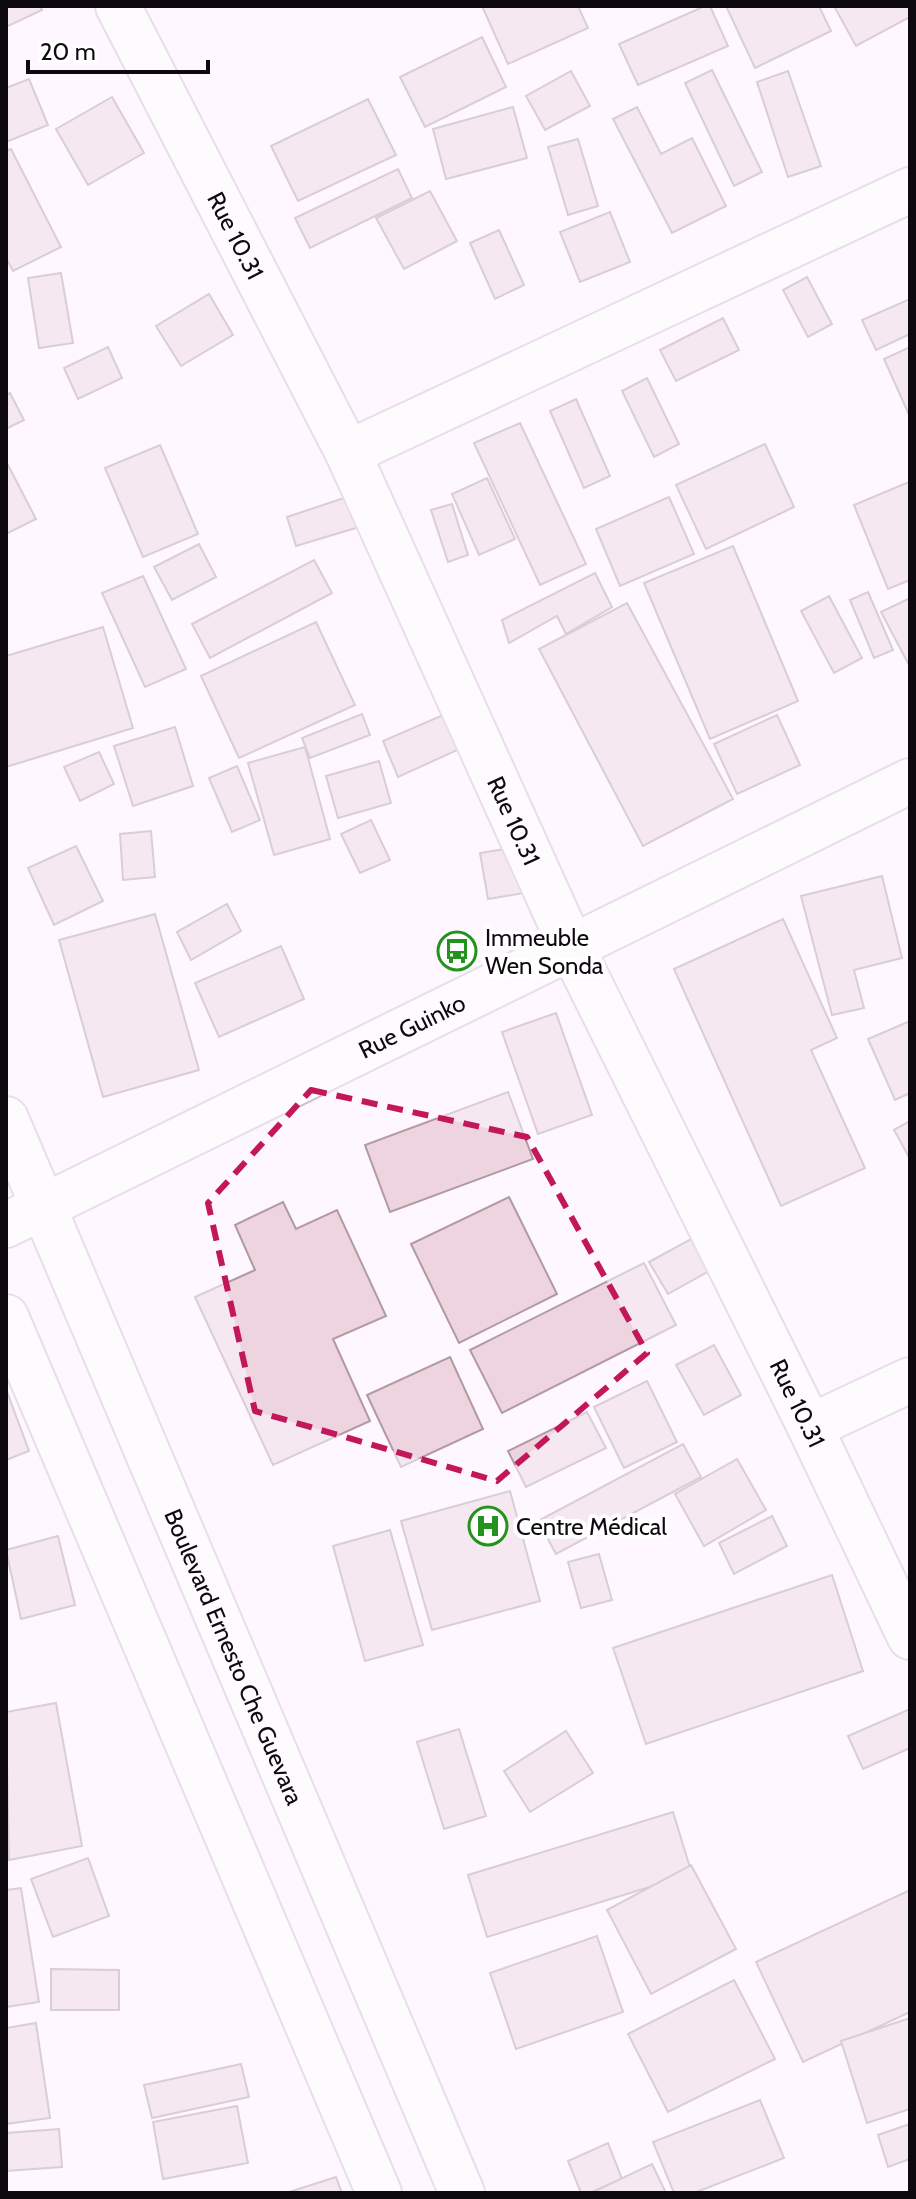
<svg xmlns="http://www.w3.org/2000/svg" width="916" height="2199" font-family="Cabin,sans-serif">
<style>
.building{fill:#edd4de;stroke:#b19aa4;stroke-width:2}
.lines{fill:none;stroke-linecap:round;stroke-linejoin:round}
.minor-casing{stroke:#cfbfd1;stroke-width:48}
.major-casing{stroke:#cfbfd1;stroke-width:48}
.minor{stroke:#fff;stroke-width:44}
.major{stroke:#fff;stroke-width:44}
.marked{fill:none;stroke:#c2185b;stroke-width:6;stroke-dasharray:16 10;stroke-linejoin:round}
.labels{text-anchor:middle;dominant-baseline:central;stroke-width:8;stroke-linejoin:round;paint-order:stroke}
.street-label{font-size:24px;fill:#0e090f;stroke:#fff}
.poi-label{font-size:24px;fill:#0e090f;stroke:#fff;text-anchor:start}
</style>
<rect width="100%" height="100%" fill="#fef7ff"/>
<g class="building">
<polygon points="6,6 40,6 42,10 6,27"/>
<polygon points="482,6 578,6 588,28 508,64"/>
<polygon points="705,6 710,6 728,46 638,85 619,44"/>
<polygon points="726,6 819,6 831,31 755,68"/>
<polygon points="834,6 910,6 910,17 856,46"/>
<polygon points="482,37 506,87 425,127 400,77"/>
<polygon points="712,70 762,172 734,186 685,83"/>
<polygon points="571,71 590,106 545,130 526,96"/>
<polygon points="788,71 821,166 788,177 757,82"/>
<polygon points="29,79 48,125 6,142 6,88"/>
<polygon points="112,97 144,153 88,185 56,129"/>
<polygon points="368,99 396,155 298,201 271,146"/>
<polygon points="513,107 527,158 446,179 433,129"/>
<polygon points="637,107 661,154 692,138 726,206 672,233 613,119"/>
<polygon points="578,139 598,206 568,215 548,147"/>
<polygon points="11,149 61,247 13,271 6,258 6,151"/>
<polygon points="398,169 412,198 310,248 295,218"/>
<polygon points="430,191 457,241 404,269 376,218"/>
<polygon points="610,212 630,262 580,282 560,232"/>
<polygon points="499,230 524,285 495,299 470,243"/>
<polygon points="61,273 73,343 39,348 28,278"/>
<polygon points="807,277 832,324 808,337 783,290"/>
<polygon points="209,294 233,335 181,366 156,326"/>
<polygon points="910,299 910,334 876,350 862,320"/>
<polygon points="723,318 739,350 676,381 660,350"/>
<polygon points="108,347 122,378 78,399 64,368"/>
<polygon points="910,347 910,417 884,359"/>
<polygon points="647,378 679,444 654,457 622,391"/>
<polygon points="10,393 24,420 6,429 6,395"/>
<polygon points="576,399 610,476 584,488 550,411"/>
<polygon points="520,423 586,564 540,585 474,443"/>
<polygon points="765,444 794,507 706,549 676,485"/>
<polygon points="160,445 198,534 143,557 105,468"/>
<polygon points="8,465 36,519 6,534 6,466"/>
<polygon points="487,478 515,539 479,555 452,494"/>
<polygon points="909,482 910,580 888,589 854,505"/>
<polygon points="350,496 359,527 296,546 287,517"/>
<polygon points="669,497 694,554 620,586 596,529"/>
<polygon points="452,504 468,555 448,562 431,510"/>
<polygon points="199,544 216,577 172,600 154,567"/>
<polygon points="733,546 798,701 710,739 644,583"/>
<polygon points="314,560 332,593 210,658 192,624"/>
<polygon points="595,573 612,607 566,634 557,616 509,643 502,620"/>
<polygon points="143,576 186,669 145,687 102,593"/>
<polygon points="868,592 893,650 874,658 850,600"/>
<polygon points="829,596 862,658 834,673 801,611"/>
<polygon points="910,598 910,667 881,612"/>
<polygon points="627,603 733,799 643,846 539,649"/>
<polygon points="316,622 355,705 239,758 201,676"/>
<polygon points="103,627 133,728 6,767 6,656"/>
<polygon points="450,712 466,746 398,777 383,741"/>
<polygon points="362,714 370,735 310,758 302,738"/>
<polygon points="777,715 800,765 737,794 714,744"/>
<polygon points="175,727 193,786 133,806 114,746"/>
<polygon points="305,747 330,839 274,855 248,763"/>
<polygon points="99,752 114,784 80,801 64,767"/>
<polygon points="379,761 391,803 338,818 326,776"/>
<polygon points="237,766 260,820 232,832 209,778"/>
<polygon points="371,820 390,860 360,873 341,834"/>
<polygon points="151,831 155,877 123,880 120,834"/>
<polygon points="76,846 103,901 54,925 28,868"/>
<polygon points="523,846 530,892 488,899 480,853"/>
<polygon points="882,876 902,958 854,970 864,1008 832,1015 801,896"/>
<polygon points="227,904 241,931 191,960 177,932"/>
<polygon points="155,914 199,1070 103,1097 59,940"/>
<polygon points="783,919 837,1038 811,1050 865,1168 781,1206 674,969"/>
<polygon points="281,946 304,999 219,1037 195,983"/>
<polygon points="556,1013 592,1115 538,1134 502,1032"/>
<polygon points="910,1021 910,1093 895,1100 868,1039"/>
<polygon points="508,1092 533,1159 390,1212 365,1145"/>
<polygon points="910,1121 910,1159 894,1130"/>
<polygon points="509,1197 557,1294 459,1343 411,1244"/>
<polygon points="283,1202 296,1229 337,1210 386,1316 333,1339 370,1421 273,1465 195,1297 255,1270 235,1225"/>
<polygon points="691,1239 709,1271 668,1294 649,1262"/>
<polygon points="644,1263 676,1325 502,1413 470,1350"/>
<polygon points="714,1345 741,1395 704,1415 676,1365"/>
<polygon points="450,1357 483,1429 401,1467 367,1395"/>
<polygon points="647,1381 677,1442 624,1468 594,1407"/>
<polygon points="6,1389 29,1451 6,1460"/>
<polygon points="587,1412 606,1448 526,1487 508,1451"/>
<polygon points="683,1444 701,1477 556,1554 538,1521"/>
<polygon points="737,1459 766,1510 704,1546 675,1494"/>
<polygon points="510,1491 540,1601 432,1630 401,1521"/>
<polygon points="772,1516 787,1546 734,1574 719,1543"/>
<polygon points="390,1530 423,1645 365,1661 333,1546"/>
<polygon points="58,1536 75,1605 21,1619 6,1550"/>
<polygon points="599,1554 612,1600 581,1608 568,1562"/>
<polygon points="832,1575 863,1671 646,1744 613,1648"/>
<polygon points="56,1703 82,1846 9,1860 6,1712"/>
<polygon points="910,1709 910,1748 863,1769 848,1736"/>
<polygon points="459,1729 486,1816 444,1829 417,1742"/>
<polygon points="566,1731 593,1773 530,1812 504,1771"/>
<polygon points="673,1812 692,1874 487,1937 468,1875"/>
<polygon points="88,1858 109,1916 53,1937 31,1879"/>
<polygon points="691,1865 736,1949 651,1994 607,1910"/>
<polygon points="21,1888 39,2002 6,2007 6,1890"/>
<polygon points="910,1890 910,2012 803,2062 756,1962"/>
<polygon points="597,1936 623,2012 516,2049 490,1973"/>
<polygon points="51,1969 119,1970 119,2010 51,2010"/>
<polygon points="734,1980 775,2059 668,2112 628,2034"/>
<polygon points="910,2018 910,2109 867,2123 841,2041"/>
<polygon points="36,2023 50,2118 6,2124 6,2028"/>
<polygon points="241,2064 249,2097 152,2118 144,2085"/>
<polygon points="760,2100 784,2158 694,2193 674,2193 653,2142"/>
<polygon points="237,2106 248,2163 163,2179 153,2122"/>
<polygon points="910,2124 910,2159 888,2167 878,2135"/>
<polygon points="59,2129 62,2167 6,2171 6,2133"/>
<polygon points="608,2143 622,2179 590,2193 581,2193 568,2161"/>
<polygon points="652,2164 666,2193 591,2193"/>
<polygon points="336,2177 342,2193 286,2193"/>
</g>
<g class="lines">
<defs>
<g id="minor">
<path id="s1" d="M118,6l230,447 223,493 239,481 100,210"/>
<polyline points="348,453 910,190"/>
<path id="s2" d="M6,1225l904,-444"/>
<polyline points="810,1427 910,1380"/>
</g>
<g id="major">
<path id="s3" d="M6,1119l456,1074"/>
<polyline points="6,1317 379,2193"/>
</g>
</defs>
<use href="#minor" class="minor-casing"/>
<use href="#major" class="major-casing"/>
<use href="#minor" class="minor"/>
<use href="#major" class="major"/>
</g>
<path d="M0 0H916V2199H0ZM311,1090l216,47 120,216 -150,128 -242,-70 -47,-208z" fill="#fef7ff" fill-opacity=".55" fill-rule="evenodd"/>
<path class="marked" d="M311,1090l216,47 120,216 -150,128 -242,-70 -47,-208z"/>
<defs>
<symbol id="bus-ring" viewBox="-11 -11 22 22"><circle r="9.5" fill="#fff" stroke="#24931e" stroke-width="1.5"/><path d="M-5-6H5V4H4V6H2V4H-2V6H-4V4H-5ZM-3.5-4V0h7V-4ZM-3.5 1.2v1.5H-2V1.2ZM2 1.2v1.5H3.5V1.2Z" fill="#24931e"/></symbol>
<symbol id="hospital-ring" viewBox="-11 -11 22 22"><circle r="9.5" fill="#fff" stroke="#24931e" stroke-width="1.5"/><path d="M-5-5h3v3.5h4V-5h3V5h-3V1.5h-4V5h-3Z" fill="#24931e"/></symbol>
</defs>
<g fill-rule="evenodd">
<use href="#bus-ring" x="435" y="929" width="44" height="44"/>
<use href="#hospital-ring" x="466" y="1504" width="44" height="44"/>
</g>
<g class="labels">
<g class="street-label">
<text stroke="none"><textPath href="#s1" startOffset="258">Rue 10.31</textPath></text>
<text stroke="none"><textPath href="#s1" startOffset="906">Rue 10.31</textPath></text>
<text stroke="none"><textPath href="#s2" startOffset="452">Rue Guinko</textPath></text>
<text stroke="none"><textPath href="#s1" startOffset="1554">Rue 10.31</textPath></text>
<text stroke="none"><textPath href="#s3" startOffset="584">Boulevard Ernesto Che Guevara</textPath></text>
</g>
<g class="poi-label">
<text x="485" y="937">Immeuble<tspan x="485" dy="28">Wen Sonda</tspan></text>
<text x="516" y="1526">Centre Médical</text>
</g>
</g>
<rect width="916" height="2199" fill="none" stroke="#0e090f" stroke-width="16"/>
<path d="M28 60v12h180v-12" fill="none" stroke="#0e090f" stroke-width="4"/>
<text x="40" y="60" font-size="24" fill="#0e090f" stroke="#ffffff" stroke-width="6" paint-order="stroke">20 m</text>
</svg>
